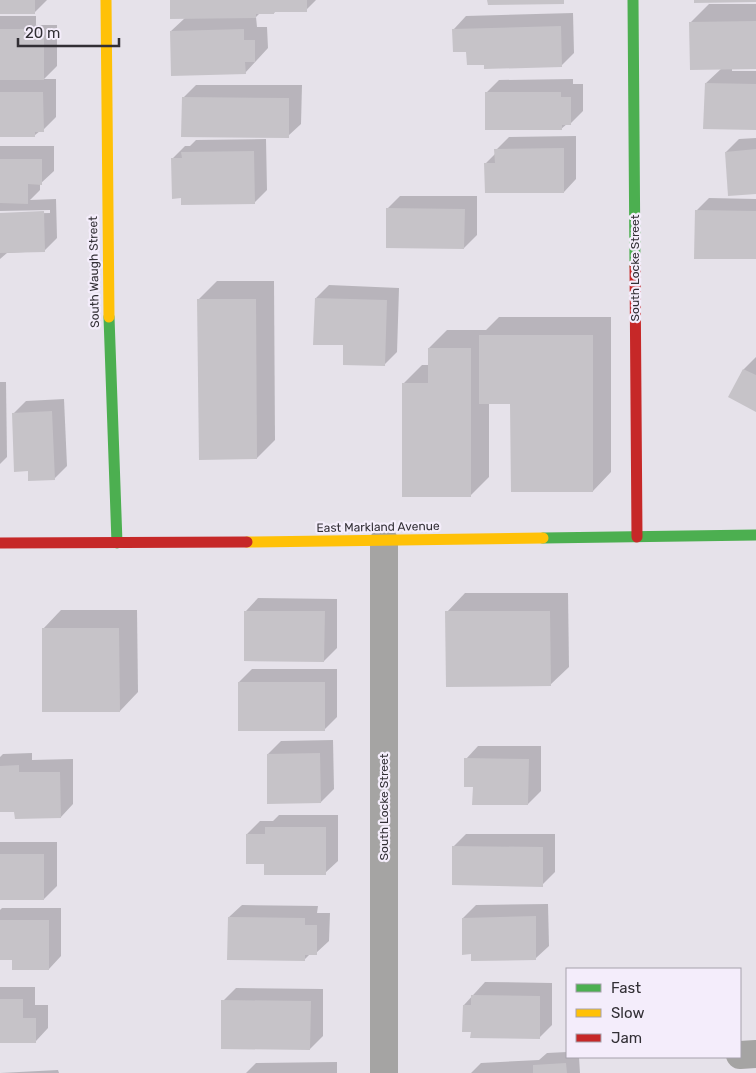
<svg xmlns="http://www.w3.org/2000/svg" width="756" height="1073" font-family="Rubik,sans-serif">
<style>
.shadow{fill:#0003}
.building{fill:#c6c3c8}
.lines{fill:none;stroke-linecap:round;stroke-linejoin:round}
.street{stroke:#a5a4a3;stroke-width:28}
.fast{stroke:#4caf50;stroke-width:11}
.slow{stroke:#ffc107;stroke-width:11}
.jam{stroke:#c62828;stroke-width:11}
.labels{text-anchor:middle;dominant-baseline:central;stroke-width:4.5;stroke-linejoin:round;paint-order:stroke}
.street-label{font-size:12px;fill:#322f35;stroke:#f4edfb}
</style>
<rect width="100%" height="100%" fill="#e6e2ea"/>
<g class="shadow">
<polygon points="0,0 47,0 34,13 0,13"/>
<polygon points="171,0 316,0 306,10 277,10 274,13 260,13 256,17 257,27 267,27 268,48 245,73 171,31 185,18"/>
<polygon points="709,4 756,4 756,68 732,68 732,71 756,71 756,129 706,83 721,69 691,22"/>
<polygon points="573,13 574,53 561,66 467,50 454,29 466,16"/>
<polygon points="0,16 36,16 36,25 57,25 57,66 44,79 56,79 56,117 43,130 40,131 35,135 0,136"/>
<polygon points="573,79 573,84 583,84 583,111 570,124 567,124 561,129 486,93 499,80"/>
<polygon points="196,85 302,85 301,124 288,136 183,98"/>
<polygon points="576,136 576,179 564,192 485,164 496,153 496,150 509,137"/>
<polygon points="756,138 756,193 726,152 739,139"/>
<polygon points="266,139 267,190 254,203 172,159 185,146 190,146 196,140"/>
<polygon points="0,146 54,146 54,171 40,184 40,190 30,200 56,199 57,238 44,251 7,253 0,259 0,214 50,213 50,210 0,211"/>
<polygon points="400,196 477,196 477,235 464,248 387,209"/>
<polygon points="709,198 756,199 756,258 696,211"/>
<polygon points="217,281 274,281 275,440 257,458 199,299"/>
<polygon points="329,285 399,288 397,352 384,365 316,298"/>
<polygon points="499,317 611,317 611,472 593,491 512,403 489,403 489,477 470,496 403,384 422,365 429,365 429,348 447,330 486,330"/>
<polygon points="756,357 756,410 730,397 744,369"/>
<polygon points="0,382 6,382 7,457 0,464"/>
<polygon points="64,399 67,466 54,479 29,470 13,414 26,401"/>
<polygon points="465,593 568,593 569,667 550,685 447,612"/>
<polygon points="258,598 337,599 337,648 324,661 246,611"/>
<polygon points="61,610 137,610 138,692 120,711 43,629"/>
<polygon points="252,669 337,669 337,717 325,729 239,682"/>
<polygon points="333,740 334,789 321,802 268,754 281,741"/>
<polygon points="478,746 541,746 541,791 528,804 474,786 466,759"/>
<polygon points="32,753 32,760 73,759 73,804 61,817 15,810 0,811 0,757 3,754"/>
<polygon points="279,815 338,815 338,861 325,873 265,863 247,834 260,821 273,821"/>
<polygon points="466,834 555,834 555,872 542,885 453,847"/>
<polygon points="0,842 57,842 57,886 44,899 0,899"/>
<polygon points="548,904 549,946 536,958 472,953 463,918 476,905"/>
<polygon points="242,905 318,906 317,913 330,913 329,941 316,953 311,953 304,960 229,917"/>
<polygon points="2,908 61,908 61,956 49,969 13,959 0,959 0,910"/>
<polygon points="485,982 552,983 552,1025 539,1038 472,1031 464,1005"/>
<polygon points="0,987 35,987 35,1005 48,1005 48,1028 36,1041 0,1042"/>
<polygon points="236,988 323,989 323,1036 310,1049 223,1001"/>
<polygon points="567,1052 567,1057 579,1057 580,1073 471,1073 481,1063 539,1060 547,1053"/>
<polygon points="337,1062 337,1073 246,1073 256,1063"/>
<polygon points="58,1070 59,1073 0,1073"/>
</g>
<g class="building">
<rect x="0" y="0" width="35" height="14"/>
<polygon points="170,0 307,0 307,12 274,12 274,14 256,14 256,18 170,19"/>
<polygon points="487,0 564,0 564,4 488,5"/>
<polygon points="694,0 756,0 756,2 694,3"/>
<polygon points="756,21 756,69 690,70 689,22"/>
<polygon points="561,26 562,67 484,69 484,65 467,65 466,52 453,52 452,29"/>
<polygon points="0,29 24,29 24,37 44,37 44,80 0,80"/>
<polygon points="244,29 244,40 255,40 255,62 245,62 246,74 171,76 170,31"/>
<polygon points="705,83 756,84 756,130 703,129"/>
<polygon points="0,92 43,92 44,132 35,132 35,137 0,137"/>
<polygon points="485,92 561,92 561,97 571,97 571,125 562,125 562,130 485,130"/>
<polygon points="182,97 289,98 289,138 181,137"/>
<polygon points="564,148 564,193 485,193 484,163 495,163 494,149"/>
<polygon points="756,149 756,194 728,196 725,152"/>
<polygon points="254,151 255,204 181,205 181,198 172,199 171,158 182,158 181,152"/>
<polygon points="0,159 42,159 42,185 28,184 28,204 0,203"/>
<polygon points="386,208 465,209 464,249 386,248"/>
<polygon points="695,210 756,211 756,259 694,259"/>
<polygon points="44,211 45,252 0,253 0,213"/>
<polygon points="315,298 387,300 385,366 343,365 343,345 313,345"/>
<polygon points="197,299 256,299 257,459 199,460"/>
<polygon points="479,335 593,335 593,492 511,492 510,404 479,404"/>
<polygon points="428,348 471,348 471,497 402,497 402,383 428,383"/>
<polygon points="743,369 756,375 756,412 728,397"/>
<polygon points="52,411 55,480 28,481 28,471 14,472 12,413"/>
<polygon points="244,611 325,611 324,662 244,661"/>
<polygon points="445,611 550,611 551,686 446,687"/>
<polygon points="42,628 119,628 120,712 42,712"/>
<rect x="238" y="682" width="87" height="49"/>
<polygon points="320,753 321,803 267,804 267,754"/>
<polygon points="464,758 529,759 528,805 472,805 473,787 464,787"/>
<polygon points="19,765 19,772 60,772 61,818 15,819 14,812 0,812 0,766"/>
<polygon points="265,827 326,827 326,875 264,875 264,864 246,864 246,834 265,834"/>
<polygon points="452,846 543,847 543,887 452,885"/>
<rect x="0" y="854" width="44" height="46"/>
<polygon points="536,916 536,960 471,961 471,954 462,955 462,918"/>
<polygon points="228,917 305,918 305,925 317,925 317,955 305,955 305,961 227,960"/>
<polygon points="0,920 49,920 49,970 12,970 12,960 0,960"/>
<polygon points="471,995 540,996 540,1039 470,1038 471,1032 462,1032 463,1005 471,1005"/>
<polygon points="0,999 23,999 23,1018 36,1018 36,1043 0,1043"/>
<polygon points="221,1000 311,1001 310,1050 221,1049"/>
<polygon points="566,1063 567,1073 533,1073 533,1065"/>
</g>
<g class="lines">
<g class="street">
<polyline points="384,541 384,1073"/>
<polyline points="740,1055 756,1054"/>
</g>
<g class="fast">
<polyline points="633,0 635,266"/>
<polyline points="109,317 117,543"/>
<polyline points="543,538 756,535"/>
</g>
<g class="slow">
<polyline points="106,0 109,317"/>
<polyline points="247,542 543,538"/>
</g>
<g class="jam">
<polyline points="635,266 637,537"/>
<polyline points="0,543 247,542"/>
</g>
</g>
<g class="labels">
<g class="street-label">
<text transform="translate(635 268) rotate(-90)">South Locke Street</text>
<text transform="translate(94 272) rotate(-91)">South Waugh Street</text>
<text transform="translate(378 527) rotate(-1)">East Markland Avenue</text>
<text transform="translate(384 807) rotate(-90)">South Locke Street</text>
</g>
</g>
<rect x="566" y="968" width="175" height="90" fill="#f4edfb" stroke="#a6a1ac"/>
<rect x="576" y="984" width="25" height="8" fill="#4caf50" stroke="#a6a1ac"/>
<text x="611" y="993" font-size="15" fill="#322f35">Fast</text>
<rect x="576" y="1009" width="25" height="8" fill="#ffc107" stroke="#a6a1ac"/>
<text x="611" y="1018" font-size="15" fill="#322f35">Slow</text>
<rect x="576" y="1034" width="25" height="8" fill="#c62828" stroke="#a6a1ac"/>
<text x="611" y="1043" font-size="15" fill="#322f35">Jam</text>
<path d="M18 38v8h101v-8" fill="none" stroke="#322f35" stroke-width="2.5"/>
<text x="25" y="38" font-size="15" fill="#322f35" stroke="#f4edfb" stroke-width="4" paint-order="stroke">20 m</text>
</svg>
